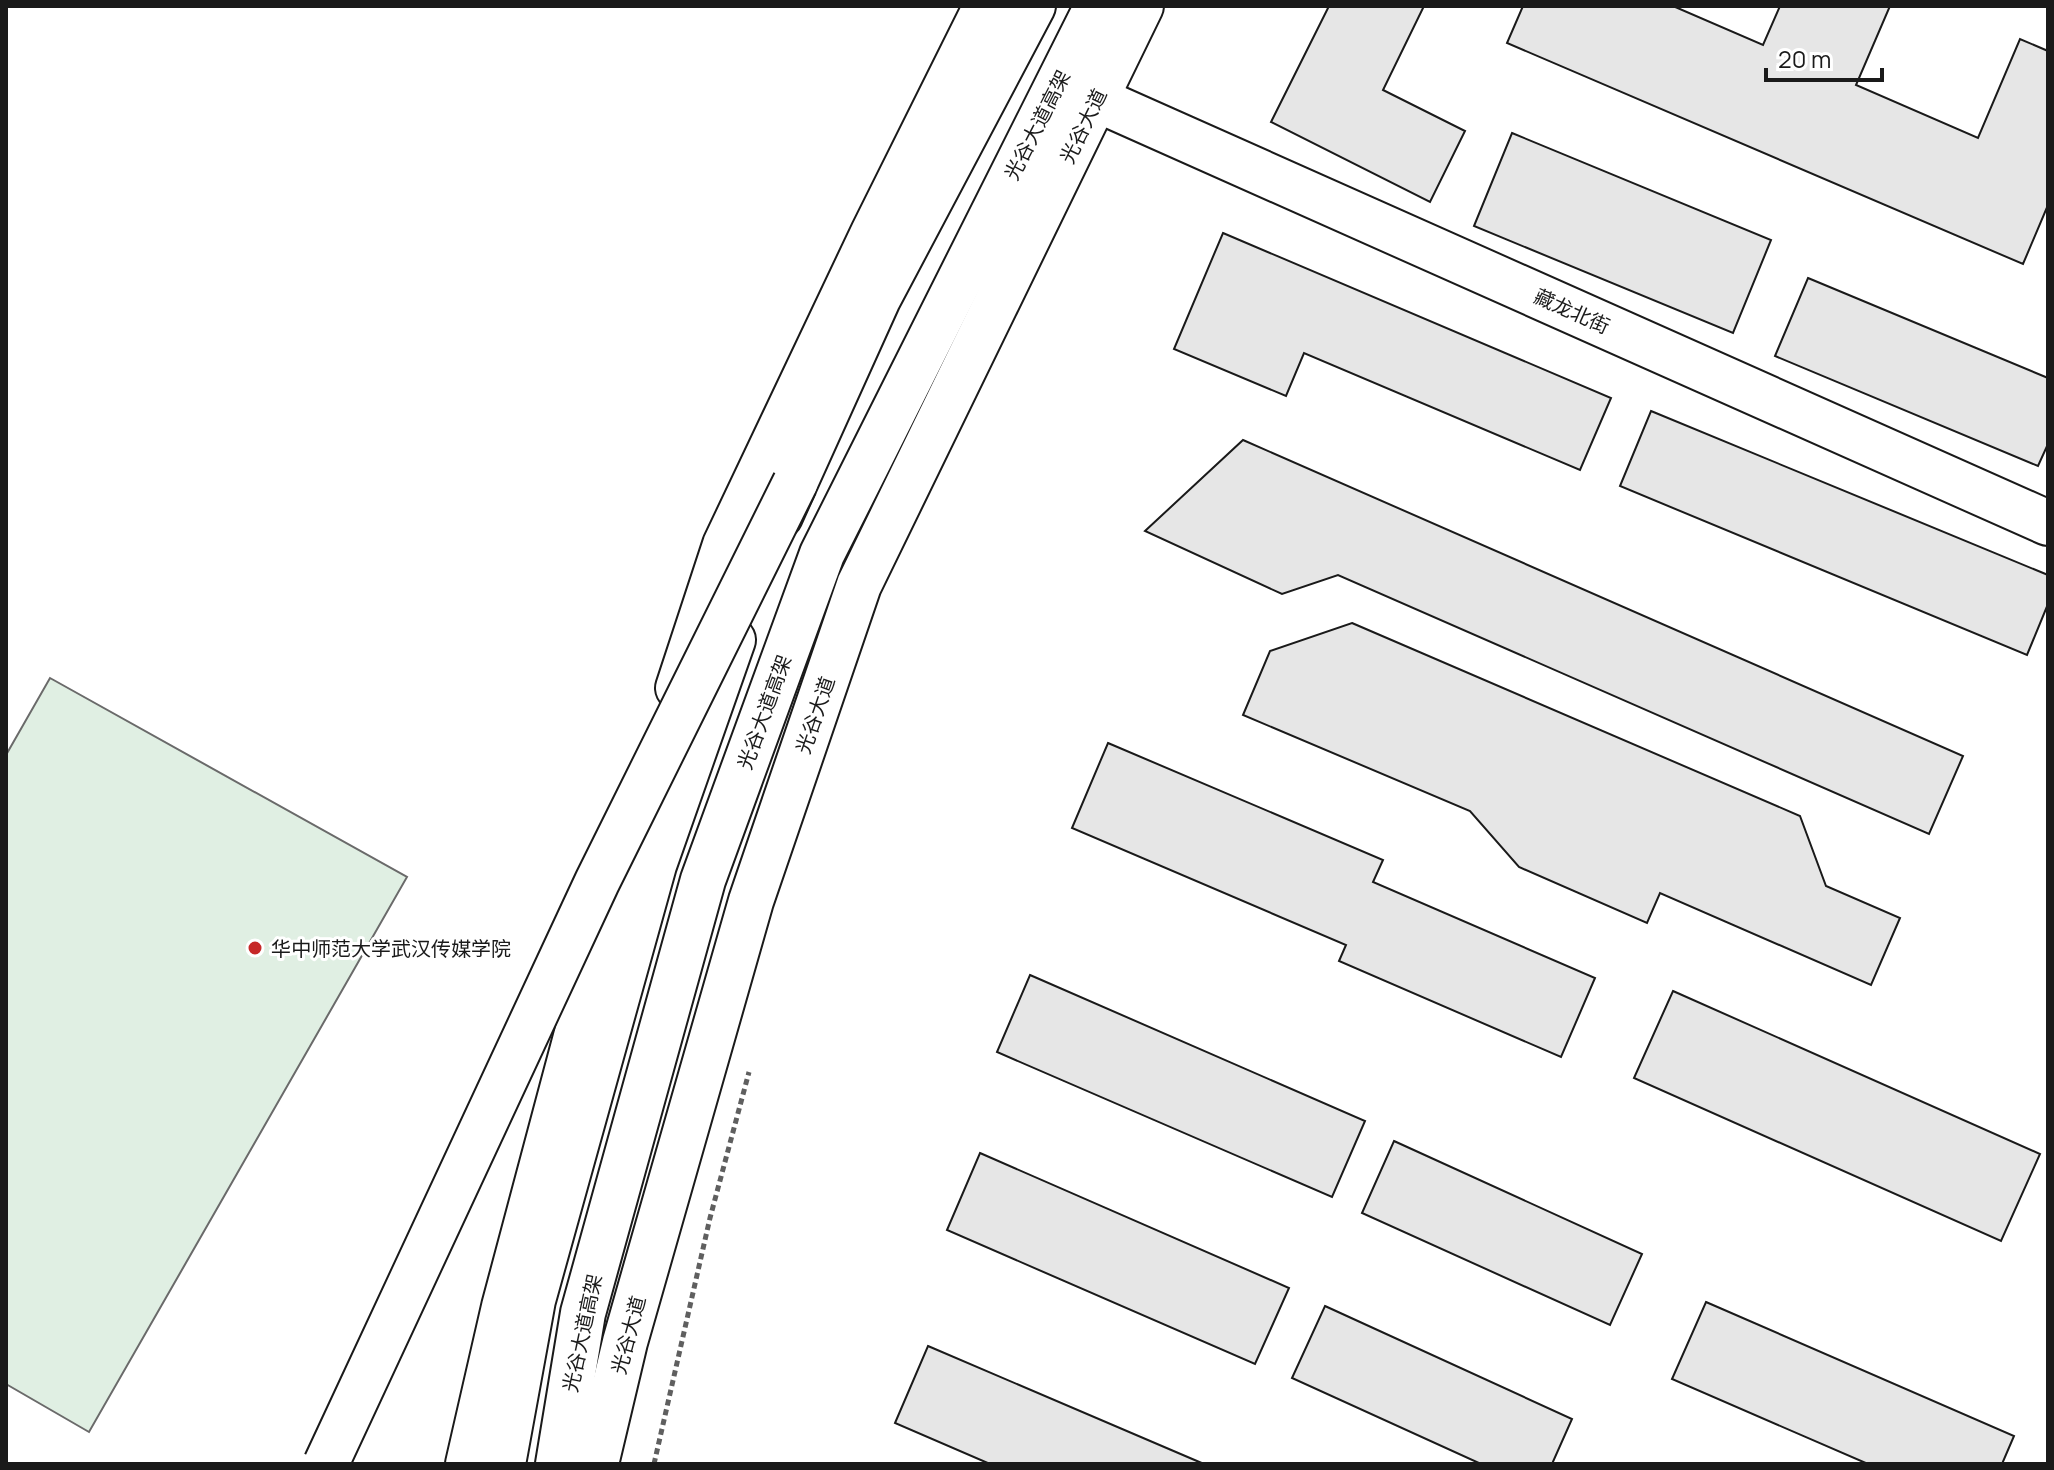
<svg xmlns="http://www.w3.org/2000/svg" width="2054" height="1470" font-family="Manrope,'Noto Sans SC',sans-serif">
<style>
.green{fill:#e0efe3;stroke:#6a6a6a;stroke-width:2}
.building{fill:#e6e6e6;stroke:#1a1a1a;stroke-width:2}
.lines{fill:none;stroke-linecap:round;stroke-linejoin:round}
.minor-casing{stroke:#1a1a1a;stroke-width:48}
.major-casing{stroke:#1a1a1a;stroke-width:48}
.highway-casing{stroke:#1a1a1a;stroke-width:48}
.path{stroke:#5f5f5f;stroke-width:5;stroke-dasharray:6 4;stroke-linecap:butt}
.minor{stroke:#fff;stroke-width:44}
.major{stroke:#fff;stroke-width:44}
.highway{stroke:#fff;stroke-width:44}
.highway-bridge-casing{stroke:#1a1a1a;stroke-width:48;stroke-linecap:butt}
.highway-bridge{stroke:#fff;stroke-width:44}
.poi-dot{fill:#c62828;stroke:#fff;stroke-width:3}
.labels{text-anchor:middle;dominant-baseline:central;stroke-width:6;stroke-linejoin:round;paint-order:stroke}
.street-label{font-size:20px;fill:#1a1a1a;stroke:#fff}
.poi-label{font-size:20px;fill:#1a1a1a;stroke:#fff;text-anchor:start}
</style>
<rect width="100%" height="100%" fill="#fff"/>
<polygon class="green" points="50,678 407,877 89,1432 6,1384 6,755"/>
<g class="building">
<polygon points="1329,6 1424,6 1383,90 1465,131 1430,202 1271,122"/>
<polygon points="1523,6 1673,6 1763,45 1780,6 1890,6 1856,85 1978,138 2020,39 2048,51 2048,205 2023,264 1507,43"/>
<polygon points="1512,133 1771,240 1733,333 1474,226"/>
<polygon points="1223,233 1611,398 1580,470 1304,353 1286,396 1174,349"/>
<polygon points="1808,278 2048,378 2048,444 2038,466 1775,356"/>
<polygon points="1651,411 2048,575 2048,604 2027,655 1620,486"/>
<polygon points="1243,440 1963,756 1929,834 1338,575 1282,594 1145,531"/>
<polygon points="1352,623 1800,816 1826,886 1900,918 1871,985 1660,893 1647,923 1519,867 1470,811 1243,715 1270,651"/>
<polygon points="1108,743 1383,860 1373,882 1595,978 1561,1057 1339,961 1346,945 1072,828"/>
<polygon points="1030,975 1365,1121 1332,1197 997,1052"/>
<polygon points="1673,991 2040,1154 2001,1241 1634,1078"/>
<polygon points="1394,1141 1642,1254 1610,1325 1362,1213"/>
<polygon points="980,1153 1289,1288 1255,1364 947,1230"/>
<polygon points="1706,1302 2014,1436 2002,1464 1868,1464 1672,1379"/>
<polygon points="1325,1306 1572,1419 1552,1464 1481,1464 1292,1378"/>
<polygon points="928,1346 1204,1464 990,1464 895,1423"/>
</g>
<g class="lines">
<defs>
<polyline id="minor" points="1096,99 2048,523"/>
<g id="major">
<polyline points="678,688 725,545 873,233 986,6"/>
<polyline points="468,1464 504,1307 626,849"/>
<polyline points="596,1464 625,1342 751,901 859,585 1141,6"/>
</g>
<g id="highway">
<polyline points="780,516 878,299 1033,6"/>
<polyline points="503,1464 533,1300 654,865 733,640"/>
<polyline points="558,1464 583,1313 703,880 822,554 1097,6"/>
</g>
</defs>
<use href="#minor" class="minor-casing"/>
<use href="#major" class="major-casing"/>
<use href="#highway" class="highway-casing"/>
<polyline class="path" points="654,1464 710,1218 749,1072"/>
<use href="#minor" class="minor"/>
<use href="#major" class="major"/>
<use href="#highway" class="highway"/>
<defs>
<polyline id="highway-bridge" points="326,1464 597,882 795,483"/>
</defs>
<use href="#highway-bridge" class="highway-bridge-casing"/>
<use href="#highway-bridge" class="highway-bridge"/>
</g>
<circle class="poi-dot" cx="255" cy="948" r="8"/>
<g class="labels">
<g class="street-label">
<text transform="translate(1037 125) rotate(-63)">光谷大道高架</text>
<text transform="translate(1083 126) rotate(-64)">光谷大道</text>
<text transform="translate(1572 311) rotate(24)">藏龙北街</text>
<text transform="translate(764 712) rotate(-70)">光谷大道高架</text>
<text transform="translate(815 715) rotate(-71)">光谷大道</text>
<text transform="translate(582 1333) rotate(-78)">光谷大道高架</text>
<text transform="translate(628 1335) rotate(-75)">光谷大道</text>
</g>
<g class="poi-label">
<text x="271" y="948">华中师范大学武汉传媒学院</text>
</g>
</g>
<rect width="2054" height="1470" fill="none" stroke="#1a1a1a" stroke-width="16"/>
<path d="M1766 68v12h116v-12" fill="none" stroke="#1a1a1a" stroke-width="4"/>
<text x="1778" y="68" font-size="24" fill="#1a1a1a" stroke="#ffffff" stroke-width="6" paint-order="stroke">20 m</text>
</svg>
